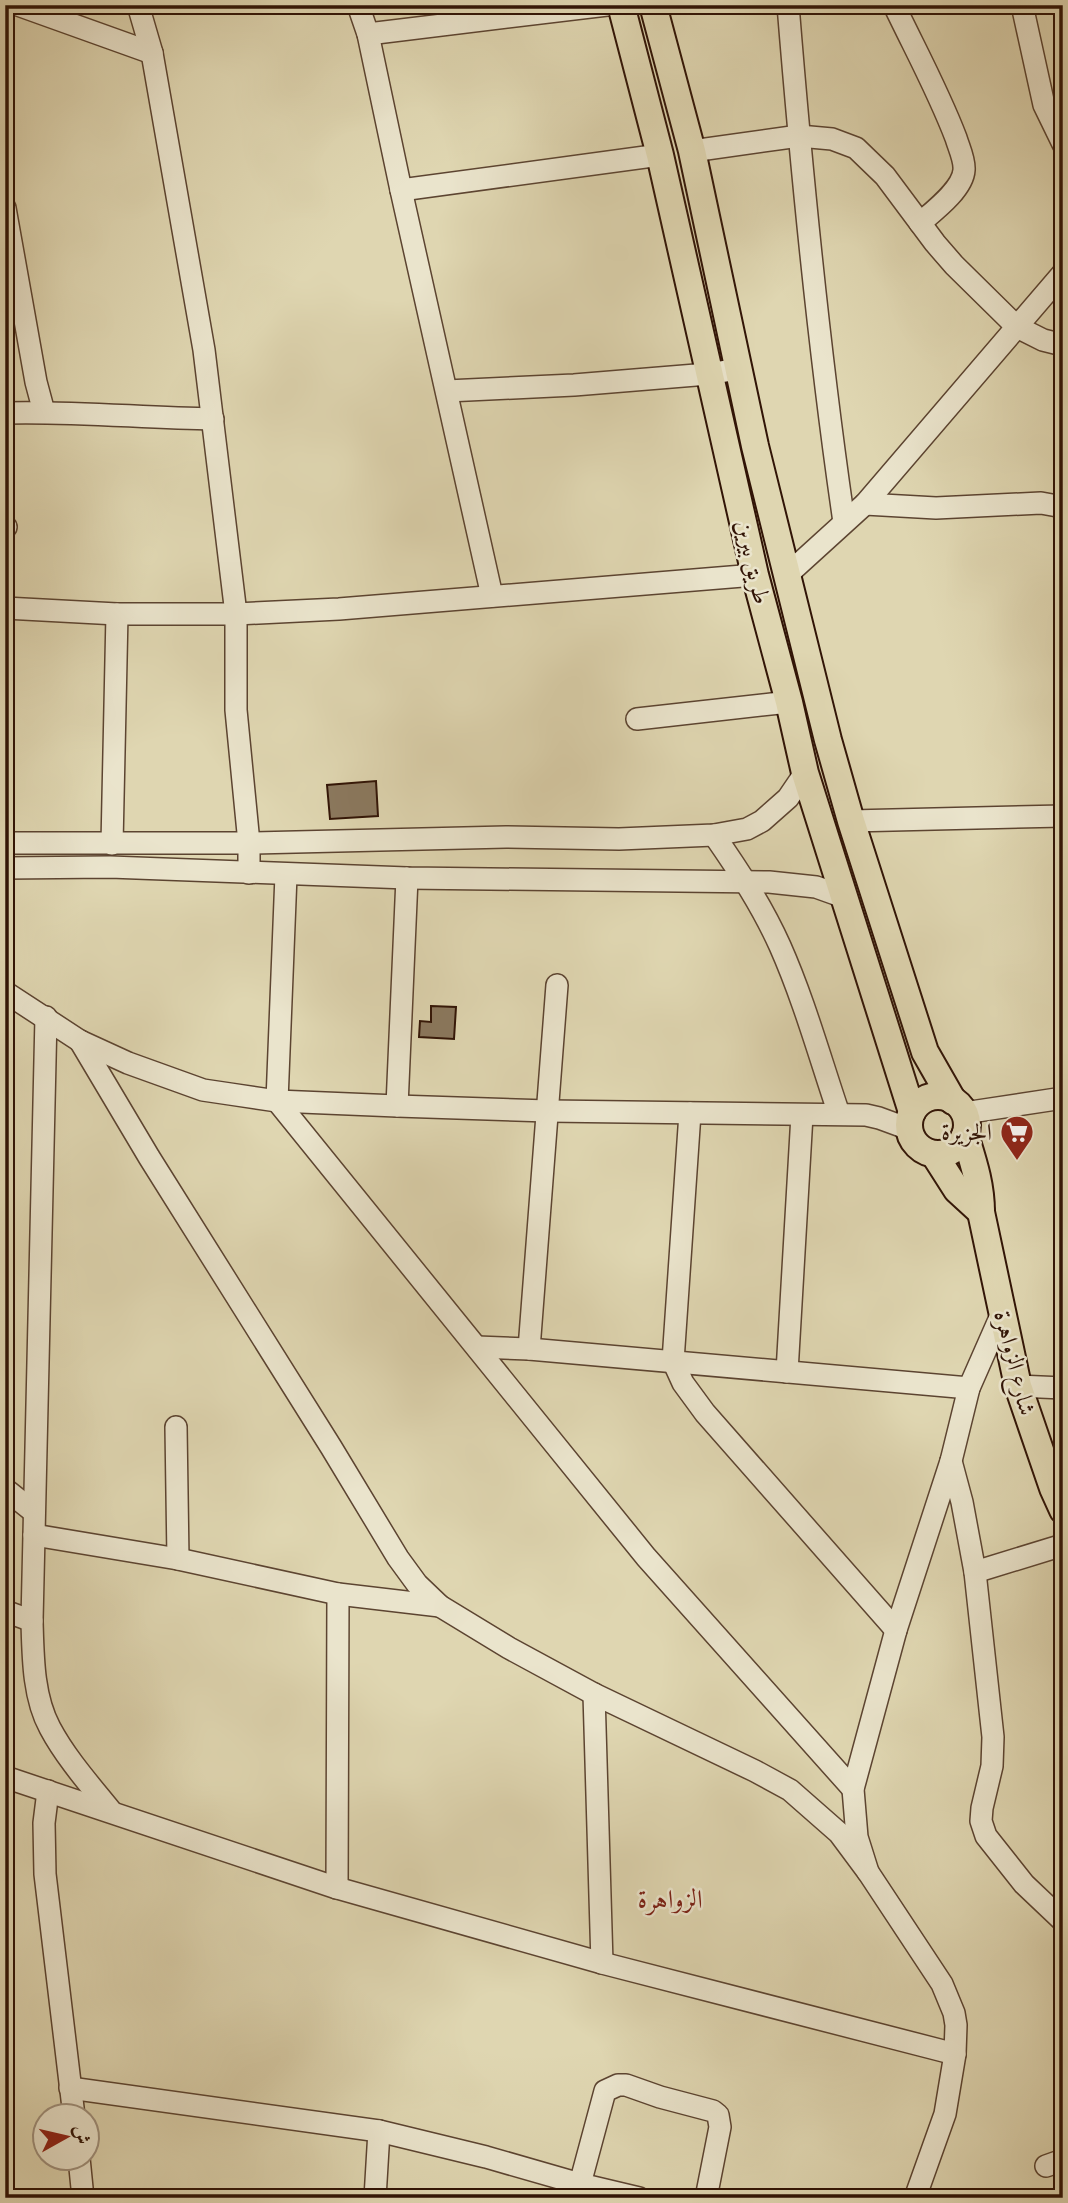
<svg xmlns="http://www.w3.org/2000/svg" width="1068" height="2203" font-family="'IM FELL Great Primer',Amiri,serif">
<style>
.building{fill:#8b795f;stroke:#311406;stroke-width:2}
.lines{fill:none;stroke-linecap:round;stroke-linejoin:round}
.minor-casing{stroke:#5c4431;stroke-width:24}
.major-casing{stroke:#311406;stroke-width:30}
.minor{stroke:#eae4cc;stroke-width:21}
.major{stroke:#dfd6b1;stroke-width:26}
.labels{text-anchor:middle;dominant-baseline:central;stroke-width:5;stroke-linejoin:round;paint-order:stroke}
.street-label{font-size:24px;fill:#311406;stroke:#eae4cc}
.poi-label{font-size:24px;fill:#311406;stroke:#eae4cc;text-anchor:end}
.neighbourhood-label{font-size:26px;fill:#7a1f14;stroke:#eae4cc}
</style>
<rect width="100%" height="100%" fill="#dfd6b1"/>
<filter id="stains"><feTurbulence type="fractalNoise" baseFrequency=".00286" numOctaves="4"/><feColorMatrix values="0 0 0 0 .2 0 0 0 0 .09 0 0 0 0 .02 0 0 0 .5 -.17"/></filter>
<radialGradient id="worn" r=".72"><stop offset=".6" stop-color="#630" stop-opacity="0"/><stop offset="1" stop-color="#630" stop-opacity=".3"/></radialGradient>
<g class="building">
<polygon points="376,781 378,816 330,819 327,785"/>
<polygon points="431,1006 456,1007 454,1039 419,1037 420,1021 431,1022"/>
</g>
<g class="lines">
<defs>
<g id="minor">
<polyline points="18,5 152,53"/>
<polyline points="138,5 152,53 204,350 236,614 236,710 249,843 249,873"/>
<polyline points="358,5 368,34 401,190 492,596"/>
<path d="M788,5c14,173 31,346 56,517"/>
<path d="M894,5c21,44 45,88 62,133 3,10 9,22 8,32 -1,19 -30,41 -44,53"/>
<polyline points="1022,5 1044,105 1063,144"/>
<polyline points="368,34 607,5"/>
<polyline points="692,151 799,136 832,139 856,148 885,176 935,243 954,265 1017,327 1043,340 1063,345"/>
<polyline points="401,190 660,155"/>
<polyline points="5,208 36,382 44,412"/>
<polyline points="447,391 574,385 708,374 738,369"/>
<path d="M5,413c69,-2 138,5 208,6"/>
<polyline points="865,504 936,508 1041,503 1063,507"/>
<polyline points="5,528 6,527"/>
<polyline points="788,574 865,504 1063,273"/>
<polyline points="5,608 117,614 236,614 339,609 755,575"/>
<polyline points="637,719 789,702"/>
<polyline points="851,821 1063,816"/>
<path d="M714,835c25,36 48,71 66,111 24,54 40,112 59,168"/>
<polyline points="5,843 249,843 506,837 619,839 714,835 747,829 762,821 788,798 805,773"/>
<polyline points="112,844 117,614"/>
<polyline points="5,868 110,867 407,878 769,882 816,887 844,897"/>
<polyline points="286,875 277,1101 646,1557 853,1789"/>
<polyline points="5,992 80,1041 128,1063 203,1090 230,1094 277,1101 397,1106 548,1111 866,1115 879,1118 909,1129"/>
<path d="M46,1017l-14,604c1,35 1,76 18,107 16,30 40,57 61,83"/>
<polyline points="80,1041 149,1157 331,1447 398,1558 417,1584 440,1606 509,1648 594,1694 755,1771 790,1790 839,1833 868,1872"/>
<polyline points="397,1106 407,878"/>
<polyline points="690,1113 673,1361 683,1383 705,1413 896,1630"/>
<polyline points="964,1113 1063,1098"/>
<polyline points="477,1347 529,1349 969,1388"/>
<polyline points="529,1349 557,985"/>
<polyline points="787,1372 802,1115"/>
<polyline points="1018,1386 1063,1388"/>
<polyline points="176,1427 178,1559"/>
<polyline points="951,1461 962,1502 975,1572 993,1737 992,1766 982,1808 981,1821 986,1836 1024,1884 1063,1921"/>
<polyline points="5,1489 34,1512"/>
<polyline points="34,1535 178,1559 338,1594 440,1606"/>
<polyline points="975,1572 1063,1545"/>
<polyline points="5,1611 32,1621"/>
<polyline points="594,1694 602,1963"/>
<polyline points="5,1777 337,1888 602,1963 955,2054"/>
<polyline points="48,1791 44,1823 45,1874 74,2116"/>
<polyline points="337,1888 338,1594"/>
<polyline points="70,2088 379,2131 486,2157 580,2184 639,2198"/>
<polyline points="79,2158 83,2198"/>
<polyline points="1046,2166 1063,2160"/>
<polyline points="580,2184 605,2091 618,2085 626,2085 660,2097 713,2111 718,2115 720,2127 706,2198"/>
<polyline points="375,2198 379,2131"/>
<polyline points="915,2198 945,2114 955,2054 956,2025 954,2013 942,1984 868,1872 857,1837 853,1789 896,1630 951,1461 969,1388 1002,1313"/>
</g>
<g id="major">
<polyline points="621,5 660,155 755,575 789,702 805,773 912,1112"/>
<polyline points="653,5 692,151 755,446 828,740 851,821 925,1052 953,1101"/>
<circle cx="938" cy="1125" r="29"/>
<path d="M965,1135c8,26 16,49 16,77l37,174 35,102 10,22"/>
<polyline points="934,1154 957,1190 981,1212"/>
</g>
</defs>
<use href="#minor" class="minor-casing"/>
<use href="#major" class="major-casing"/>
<use href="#minor" class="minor"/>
<use href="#major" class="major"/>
</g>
<defs>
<symbol id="supermarket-pin" viewBox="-11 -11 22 30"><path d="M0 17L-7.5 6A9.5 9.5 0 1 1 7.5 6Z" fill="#8f2418" stroke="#eae4cc"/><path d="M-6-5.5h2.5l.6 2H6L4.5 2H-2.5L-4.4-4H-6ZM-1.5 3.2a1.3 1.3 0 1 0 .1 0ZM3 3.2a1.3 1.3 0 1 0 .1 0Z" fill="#fff"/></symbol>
</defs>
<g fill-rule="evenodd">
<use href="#supermarket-pin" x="998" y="1113" width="38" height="52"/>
</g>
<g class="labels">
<g class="street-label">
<text transform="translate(753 562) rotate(77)">طريق بيرين</text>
<text transform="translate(1015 1363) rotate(76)">شارع الزواهرة</text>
</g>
<g class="poi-label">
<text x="992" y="1132">الجزيرة</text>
</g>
<g class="neighbourhood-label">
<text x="670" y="1899">الزواهرة</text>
</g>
</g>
<rect width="1068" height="2203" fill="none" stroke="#dfd6b1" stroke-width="28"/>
<rect x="7" y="7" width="1054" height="2189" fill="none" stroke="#311406" stroke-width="3.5"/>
<rect x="14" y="14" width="1040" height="2175" fill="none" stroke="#311406" stroke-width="2"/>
<g transform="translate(66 2137) rotate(82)"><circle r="33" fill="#eae4cc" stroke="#a0917d" stroke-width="2"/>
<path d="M0-5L12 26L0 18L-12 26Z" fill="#8f2418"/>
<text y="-10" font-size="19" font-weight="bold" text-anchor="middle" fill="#311406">ش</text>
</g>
<rect width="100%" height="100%" filter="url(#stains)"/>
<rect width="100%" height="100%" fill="url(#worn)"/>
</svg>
